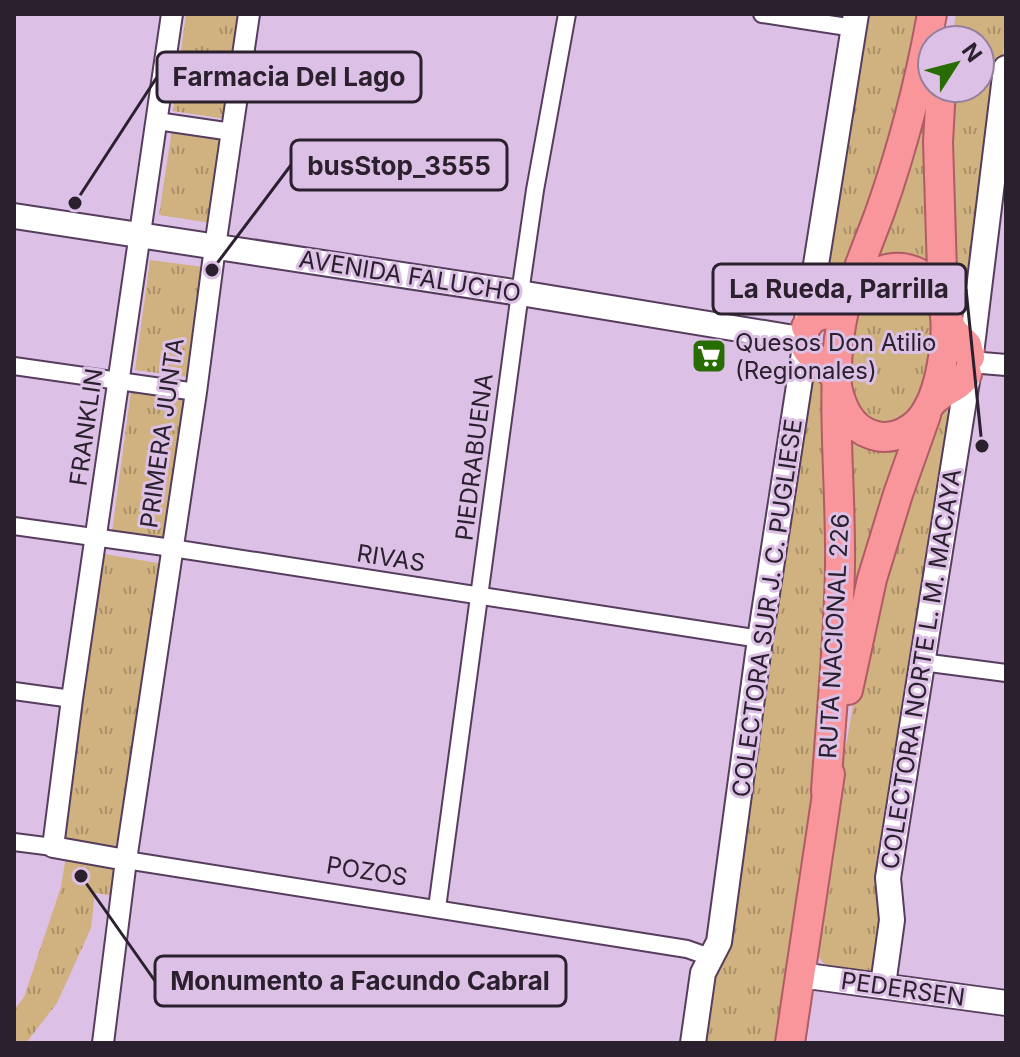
<svg xmlns="http://www.w3.org/2000/svg" width="1020" height="1057" font-family="Inter,sans-serif">
<style>
.grass{fill:url(#grass-tufts)}
.lines{fill:none;stroke-linecap:round;stroke-linejoin:round}
.minor-casing{stroke:#563d5d;stroke-width:20}
.tertiary-casing{stroke:#563d5d;stroke-width:24}
.secondary-casing{stroke:#563d5d;stroke-width:28}
.trunk-casing{stroke:#af5c65;stroke-width:32}
.minor{stroke:#fff;stroke-width:16}
.tertiary{stroke:#fff;stroke-width:20}
.secondary{stroke:#fff;stroke-width:24}
.trunk{stroke:#f8969b;stroke-width:28}
.labels{text-anchor:middle;dominant-baseline:central;stroke-width:6;stroke-linejoin:round;paint-order:stroke}
.street-label{font-size:24px;fill:#2a202e;stroke:#ddc0e6}
.poi-label{font-size:24px;fill:#2a202e;stroke:#ddc0e6;text-anchor:start}
.leader{fill:none;stroke:#2a202e;stroke-width:3}
.callout-dot{fill:#2a202e;stroke:#ddc0e6;stroke-width:3}
.callout{fill:#ddc0e6;stroke:#2a202e;stroke-width:3}
.callout-label{font-size:26px;text-anchor:middle;font-weight:bold;fill:#2a202e}
</style>
<defs>
<pattern id="grass-tufts" width="24" height="20" patternUnits="userSpaceOnUse" patternTransform="scale(2)"><rect width="24" height="20" fill="#d0b180"/><path d="M3 7l-1-3M5 7V3M7 7l1-3M15 17l-1-3M17 17v-4M19 17l1-3" fill="none" stroke="#a99069"/></pattern>
</defs>
<rect width="100%" height="100%" fill="#ddc0e6"/>
<g class="grass">
<polygon points="186,14 240,14 226,119 173,111"/>
<polygon points="862,14 923,14 878,194 831,302 820,300"/>
<polygon points="956,14 1006,14 1006,30 965,327 961,323 951,279 948,88 980,88 980,40 952,40"/>
<polygon points="932,49 939,268 866,267"/>
<polygon points="172,129 224,138 211,223 159,215"/>
<polygon points="150,260 204,267 189,377 135,370"/>
<polygon points="898,278 927,293 934,324 923,395 898,424 867,422 847,390 845,369 859,307 866,293"/>
<path d="M815,376c13,13 13,38 16,55l-7,291 -44,321h-79l108,-665z"/>
<polygon points="131,391 184,398 164,539 112,532"/>
<polygon points="957,399 876,967 871,971 865,973 830,968 823,963 817,954 840,778 870,612 941,409"/>
<polygon points="845,429 913,439 844,656"/>
<polygon points="105,554 163,564 119,852 61,843"/>
<polygon points="66,856 120,864 115,896 95,893 91,928 57,1003 26,1043 14,1043 14,1010 24,997 61,887"/>
</g>
<g class="lines">
<defs>
<g id="minor">
<polyline points="762,14 854,28"/>
<polyline points="157,121 232,132"/>
<polyline points="14,366 196,392"/>
<polyline points="14,526 172,548 760,639"/>
<polyline points="922,662 1006,673"/>
<polyline points="14,691 72,699"/>
<polyline points="14,842 53,847"/>
<polyline points="126,860 687,949 704,955 708,962"/>
<polyline points="437,908 520,293 535,190 567,14"/>
</g>
<g id="tertiary">
<polyline points="970,362 1006,365"/>
<polyline points="126,860 53,847 72,699 172,14"/>
<polyline points="103,1043 126,860 196,392 215,247 249,14"/>
</g>
<g id="secondary">
<polyline points="14,216 520,293 806,340"/>
<polyline points="800,975 1006,1003"/>
<polyline points="883,985 892,920 888,878 970,362 1006,68"/>
<polyline points="693,1043 703,973 719,942 760,639 806,340 806,327 856,14"/>
</g>
<g id="trunk">
<polyline points="941,88 938,142 943,304"/>
<path d="M850,293c9,-28 20,-54 30,-81 23,-65 40,-131 52,-198"/>
<polyline points="944,310 953,331 967,345 970,357"/>
<polyline points="806,327 813,318 832,312 846,300"/>
<path d="M805,346c7,14 23,20 32,33"/>
<path d="M929,406c12,-17 29,-16 38,-32"/>
<polyline points="848,690 872,579 898,494 926,415"/>
<path d="M826,791c5,-75 13,-150 14,-225 1,-72 -7,-146 -2,-218 1,-16 5,-32 8,-48 11,-19 34,-34 56,-32 19,2 34,16 40,34 9,26 -1,84 -15,108 -11,20 -35,33 -57,24 -20,-7 -29,-29 -33,-48"/>
<polyline points="790,1043 830,774"/>
</g>
</defs>
<use href="#minor" class="minor-casing"/>
<use href="#tertiary" class="tertiary-casing"/>
<use href="#secondary" class="secondary-casing"/>
<use href="#trunk" class="trunk-casing"/>
<use href="#minor" class="minor"/>
<use href="#tertiary" class="tertiary"/>
<use href="#secondary" class="secondary"/>
<use href="#trunk" class="trunk"/>
</g>
<defs>
<symbol id="supermarket-square" viewBox="-11 -11 22 22"><rect x="-9" y="-9" width="18" height="18" rx="4" fill="#286c04" stroke="#ddc0e6"/><path d="M-6-5.5h2.5l.6 2H6L4.5 2H-2.5L-4.4-4H-6ZM-1.5 3.2a1.3 1.3 0 1 0 .1 0ZM3 3.2a1.3 1.3 0 1 0 .1 0Z" fill="#fff"/></symbol>
</defs>
<g fill-rule="evenodd">
<use href="#supermarket-square" x="689" y="336" width="40" height="40"/>
</g>
<g class="labels">
<g class="street-label">
<text transform="translate(410 276) rotate(9)">AVENIDA FALUCHO</text>
<text transform="translate(86 427) rotate(-82)">FRANKLIN</text>
<text transform="translate(162 433) rotate(-82)">PRIMERA JUNTA</text>
<text transform="translate(474 457) rotate(-83)">PIEDRABUENA</text>
<text transform="translate(391 558) rotate(9)">RIVAS</text>
<text transform="translate(767 608) rotate(-82)">COLECTORA SUR J. C. PUGLIESE</text>
<text transform="translate(834 636) rotate(-87)">RUTA NACIONAL 226</text>
<text transform="translate(921 669) rotate(-81)">COLECTORA NORTE L. M. MACAYA</text>
<text transform="translate(367 871) rotate(9)">POZOS</text>
<text transform="translate(903 989) rotate(8)">PEDERSEN</text>
</g>
<g class="poi-label">
<text x="735" y="342">Quesos Don Atilio<tspan x="735" dy="28">(Regionales)</tspan></text>
</g>
</g>
<path class="leader" d="M75 203L157 77M212 270L291 165M982 446L966 289M81 876L155 981"/>
<g class="callout-dot">
<circle cx="75" cy="203" r="8"/>
<circle cx="212" cy="270" r="8"/>
<circle cx="982" cy="446" r="8"/>
<circle cx="81" cy="876" r="8"/>
</g>
<g class="callout">
<rect x="157" y="52" width="264" height="50" rx="8"/>
<rect x="291" y="140" width="216" height="50" rx="8"/>
<rect x="713" y="264" width="253" height="50" rx="8"/>
<rect x="155" y="956" width="411" height="50" rx="8"/>
</g>
<g class="callout-label">
<text x="289" y="86">Farmacia Del Lago</text>
<text x="399" y="175">busStop_3555</text>
<text x="839" y="298">La Rueda, Parrilla</text>
<text x="360" y="990">Monumento a Facundo Cabral</text>
</g>
<rect width="1020" height="1057" fill="none" stroke="#2a202e" stroke-width="32"/>
<g transform="translate(956 64) rotate(54)"><circle r="38" fill="#ddc0e6" stroke="#95809c" stroke-width="2"/>
<path d="M0-6L14 30L0 20L-14 30Z" fill="#286c04"/>
<text y="-12" font-size="22" font-weight="bold" text-anchor="middle" fill="#2a202e">N</text>
</g>
</svg>
